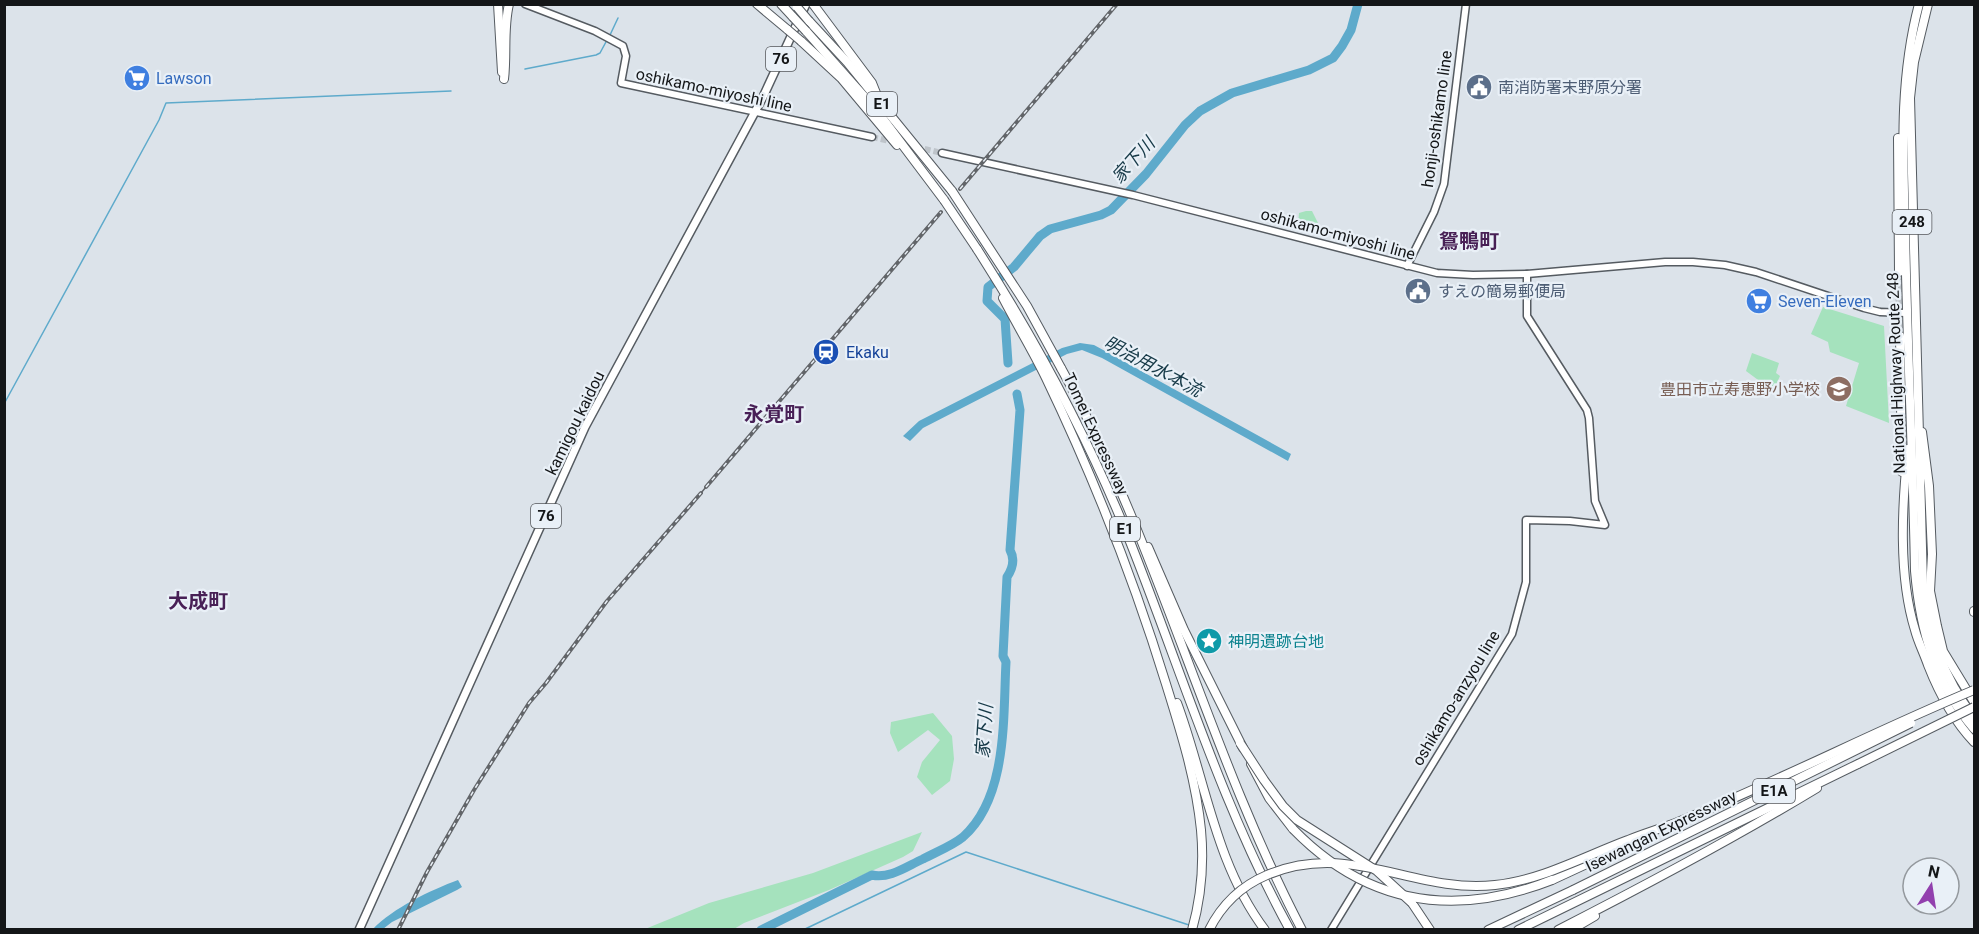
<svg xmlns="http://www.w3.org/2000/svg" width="1979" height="934" font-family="Roboto,'Noto Sans JP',sans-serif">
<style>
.green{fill:#a5e2bd}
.water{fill:#5eaacb}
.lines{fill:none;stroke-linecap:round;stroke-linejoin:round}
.stream{stroke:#5eaacb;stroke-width:1.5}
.river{stroke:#5eaacb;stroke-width:9}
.secondary-tunnel{stroke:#bec4ca;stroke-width:6;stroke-dasharray:6 3;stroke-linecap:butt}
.highway-tunnel{stroke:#bec4ca;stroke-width:8;stroke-dasharray:8 4;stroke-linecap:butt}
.secondary-casing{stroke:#555b61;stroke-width:9}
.primary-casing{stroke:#555b61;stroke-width:10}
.highway-casing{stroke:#555b61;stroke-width:10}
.secondary{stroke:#fff;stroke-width:6}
.primary{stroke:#fff;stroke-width:7}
.highway{stroke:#fff;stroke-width:8}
.tram{stroke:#626569;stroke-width:1.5}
.rail-casing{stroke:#626569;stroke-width:4}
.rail{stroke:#e9f0f7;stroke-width:1.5;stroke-dasharray:4.5;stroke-linecap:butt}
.highway-bridge-casing{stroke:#555b61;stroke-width:10;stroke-linecap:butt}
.highway-bridge{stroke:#fff;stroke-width:8}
.labels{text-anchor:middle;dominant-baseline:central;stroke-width:4.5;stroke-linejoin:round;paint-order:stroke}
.shield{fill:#e9f0f7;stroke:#54575b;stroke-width:1.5}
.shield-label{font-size:15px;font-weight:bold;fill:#141618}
.shop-label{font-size:16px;fill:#366cbe;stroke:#e9f0f7;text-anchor:start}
.service-label{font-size:16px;fill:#4e5e75;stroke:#e9f0f7;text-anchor:start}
.street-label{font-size:16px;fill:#141618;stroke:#e9f0f7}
.transit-label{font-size:16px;fill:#164399;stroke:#e9f0f7;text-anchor:start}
.education-label{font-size:16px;fill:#785e54;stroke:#e9f0f7;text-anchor:end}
.culture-label{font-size:16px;fill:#0d838f;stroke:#e9f0f7;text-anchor:start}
.water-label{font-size:18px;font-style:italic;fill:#163947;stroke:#e9f0f7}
.quarter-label{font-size:20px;font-weight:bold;fill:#482056;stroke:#e9f0f7}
</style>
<rect width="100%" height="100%" fill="#dce3ea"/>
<g class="green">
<polygon points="1306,211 1312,211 1323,233 1307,231 1298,225 1299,213"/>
<polygon points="1823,307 1884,326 1889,423 1846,406 1859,363 1830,352 1828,342 1811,334"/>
<polygon points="1752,353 1779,363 1776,373 1780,376 1773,391 1746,371"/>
<polygon points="933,713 952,736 954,759 950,781 932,795 917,777 922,762 940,740 928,730 898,752 890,733 891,722"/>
<polygon points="922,832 913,851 903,857 829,890 744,923 734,929 645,929 709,903 813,873"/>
</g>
<g class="water">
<polygon points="1080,343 1094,345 1105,351 1284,450 1291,454 1288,461 1102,358 1082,350 1067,354 923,428 910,441 903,436 919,421 1062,348"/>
<path d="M458,880l4,7 -5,3 -65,32 -9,7h-10c20,-21 58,-39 85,-49z"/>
</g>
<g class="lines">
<g class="stream">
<polyline points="610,35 618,18"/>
<polyline points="525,69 596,55 600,53 607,40"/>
<polyline points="4,404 159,120 166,103 451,91"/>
<polyline points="803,930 966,852 1189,925"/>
</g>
<g class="river">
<polyline points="1008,363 1005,319 987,301 988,287 1014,267 1040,236 1050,229 1101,215 1111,210 1146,174 1185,125 1200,111 1232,93 1309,70 1333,58 1342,46 1351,30 1358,4"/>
<path d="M761,930l111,-55c18,4 35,-9 51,-16 13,-7 29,-13 40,-22 45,-40 40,-120 43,-175l-3,-6 4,-79c6,-9 8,-18 3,-27l10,-140 -3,-16"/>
</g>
<polyline class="secondary-tunnel" points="872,137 942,153"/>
<polyline class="highway-tunnel" points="1899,272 1900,336"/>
<defs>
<g id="secondary">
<polyline points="525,4 595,31 623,46 626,56 621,83 872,137"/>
<polyline points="942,153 1133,195 1437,273 1473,275 1527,274 1665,262 1693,262 1725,265 1756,272 1864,308 1880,312 1906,313"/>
<polyline points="1407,266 1434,212 1444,184 1466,4"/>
<polyline points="1331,930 1512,634 1526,582 1526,520 1570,521 1605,525 1595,501 1589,418 1587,410 1527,316 1527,274"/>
</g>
<polyline id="primary" points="359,930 585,427 763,97 806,4"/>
<g id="highway">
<polyline points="498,4 502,72"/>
<polyline points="757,4 788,30"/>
<polyline points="781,4 793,17"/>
<polyline points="813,4 872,83 876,93"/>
<path d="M1919,4c-20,75 -16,150 -14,226 2,114 8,227 10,341 5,59 20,112 59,158"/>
<path d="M1928,4l-14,58 -4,36 13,487c6,52 20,91 51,133"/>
<polyline points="809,21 847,62 952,191"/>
<polyline points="806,31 877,111 944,200"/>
<polyline points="801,41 841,78 897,145"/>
<path d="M504,79c3,-25 -1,-50 5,-75"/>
<polyline points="1898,138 1899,272"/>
<path d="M977,249c59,92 109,184 150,285 53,132 94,271 163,396"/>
<path d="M1003,298c14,27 30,53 43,80 47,98 88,202 120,306 15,48 30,96 35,146 3,33 0,68 -9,100"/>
<polyline points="1900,336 1902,472"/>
<path d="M1061,368c99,179 146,381 241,562"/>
<polyline points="1922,432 1929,486 1932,554 1930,591 1937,626 1943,651 1974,702"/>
<path d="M1908,449c-6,56 -10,126 7,181 3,12 9,23 13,35 11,28 25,55 46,77"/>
<polyline points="1148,547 1184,630 1243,748"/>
<polyline points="1974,612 1974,611"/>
<path d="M1177,703c28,75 38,161 88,227"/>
<polyline points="1251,764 1269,798 1293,829"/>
<polyline points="1552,880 1649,835"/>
<polyline points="1412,903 1430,930"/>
<polyline points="1488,930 1573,890"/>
<polyline points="1518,930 1858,764"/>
<path d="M1558,930c88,-45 175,-91 259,-142"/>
<polyline points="1571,930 1595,916"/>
</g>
</defs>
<use href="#secondary" class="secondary-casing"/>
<use href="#primary" class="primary-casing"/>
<use href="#highway" class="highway-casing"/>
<use href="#secondary" class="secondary"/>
<use href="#primary" class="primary"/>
<use href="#highway" class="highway"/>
<polyline class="tram" points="701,493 706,487"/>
<defs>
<g id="rail">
<polyline points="960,189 1117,4"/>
<polyline points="706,487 941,212"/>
<polyline points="398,930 427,872 474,790 529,703 546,683 607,601 701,493"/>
</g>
</defs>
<use href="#rail" class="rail-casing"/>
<use href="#rail" class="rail"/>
<defs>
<g id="highway-bridge">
<polyline points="797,7 809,21"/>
<polyline points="793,17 806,31"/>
<polyline points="788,30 801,41"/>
<polyline points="952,191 1027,306 1061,368"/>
<polyline points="944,200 977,249"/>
<polyline points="1240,743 1264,780 1283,806 1297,820 1377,871 1412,903"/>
<polyline points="1858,764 1974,707"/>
<path d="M1293,829c74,76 162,89 259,51"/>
<polyline points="1573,890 1911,723"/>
<path d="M1209,930c13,-26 32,-44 58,-55 84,-35 147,19 228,10 47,-5 90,-29 133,-45 17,-7 35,-12 52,-19 99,-40 195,-90 294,-131"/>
</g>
</defs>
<use href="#highway-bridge" class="highway-bridge-casing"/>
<use href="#highway-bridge" class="highway-bridge"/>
</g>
<defs>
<symbol id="supermarket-disc" viewBox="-11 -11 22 22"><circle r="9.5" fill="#3f7fe0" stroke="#e9f0f7"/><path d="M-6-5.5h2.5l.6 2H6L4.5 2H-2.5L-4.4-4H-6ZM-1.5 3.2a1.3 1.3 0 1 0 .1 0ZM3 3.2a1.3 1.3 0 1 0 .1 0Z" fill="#fff"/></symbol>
<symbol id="civic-disc" viewBox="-11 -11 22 22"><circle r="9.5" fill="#5c6f8a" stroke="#e9f0f7"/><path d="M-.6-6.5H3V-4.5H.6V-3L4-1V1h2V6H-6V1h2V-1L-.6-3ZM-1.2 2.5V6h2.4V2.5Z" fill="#fff"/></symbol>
<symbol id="station-disc" viewBox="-11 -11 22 22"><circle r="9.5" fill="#1a4fb4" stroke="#e9f0f7"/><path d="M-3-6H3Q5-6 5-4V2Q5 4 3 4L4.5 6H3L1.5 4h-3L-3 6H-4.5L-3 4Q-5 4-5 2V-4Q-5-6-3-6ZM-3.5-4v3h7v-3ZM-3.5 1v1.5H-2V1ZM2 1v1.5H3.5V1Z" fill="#fff"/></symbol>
<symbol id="school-disc" viewBox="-11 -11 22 22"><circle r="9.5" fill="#8d6e63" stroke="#e9f0f7"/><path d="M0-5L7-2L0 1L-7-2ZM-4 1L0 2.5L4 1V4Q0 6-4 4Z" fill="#fff"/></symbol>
<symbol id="sight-disc" viewBox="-11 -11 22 22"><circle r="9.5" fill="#0f9aa8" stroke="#e9f0f7"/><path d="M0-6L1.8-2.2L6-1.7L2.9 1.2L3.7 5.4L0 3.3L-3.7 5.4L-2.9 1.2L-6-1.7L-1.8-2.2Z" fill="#fff"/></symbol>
</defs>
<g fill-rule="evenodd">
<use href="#supermarket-disc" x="122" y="63" width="30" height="30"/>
<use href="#civic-disc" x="1464" y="72" width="30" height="30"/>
<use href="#civic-disc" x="1403" y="276" width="30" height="30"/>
<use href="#supermarket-disc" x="1744" y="286" width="30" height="30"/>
<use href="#station-disc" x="811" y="337" width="30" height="30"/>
<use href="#school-disc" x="1824" y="374" width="30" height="30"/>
<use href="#sight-disc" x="1194" y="626" width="30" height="30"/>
</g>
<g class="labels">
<g class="shield">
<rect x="766" y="47" width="30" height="24" rx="4.5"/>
<rect x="867" y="92" width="30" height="24" rx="4.5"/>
<rect x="1892.5" y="210" width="39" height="24" rx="4.5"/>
<rect x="531" y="504" width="30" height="24" rx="4.5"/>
<rect x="1110" y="517" width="30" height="24" rx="4.5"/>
<rect x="1753" y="779" width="42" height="24" rx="4.5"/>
</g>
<g class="shield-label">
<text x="781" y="59">76</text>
<text x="882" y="104">E1</text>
<text x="1912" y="222">248</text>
<text x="546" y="516">76</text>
<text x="1125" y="529">E1</text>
<text x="1774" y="791">E1A</text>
</g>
<g class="shop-label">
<text x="156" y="78">Lawson</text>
<text x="1778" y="301">Seven-Eleven</text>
</g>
<g class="service-label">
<text x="1498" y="87">南消防署末野原分署</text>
<text x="1438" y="291">すえの簡易郵便局</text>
</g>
<g class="street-label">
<text transform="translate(714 90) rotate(12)">oshikamo-miyoshi line</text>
<text transform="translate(1437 119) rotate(-82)">honji-oshikamo line</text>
<text transform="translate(1338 234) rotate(15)">oshikamo-miyoshi line</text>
<text transform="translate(1896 373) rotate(-92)">National Highway Route 248</text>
<text transform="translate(575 423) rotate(-64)">kamigou kaidou</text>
<text transform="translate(1096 434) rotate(65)">Tomei Expressway</text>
<text transform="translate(1456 698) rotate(-59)">oshikamo-anzyou line</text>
<text transform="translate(1661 831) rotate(-26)">Isewangan Expressway</text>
</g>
<g class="transit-label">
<text x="846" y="352">Ekaku</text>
</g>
<g class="education-label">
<text x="1820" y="389">豊田市立寿恵野小学校</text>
</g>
<g class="culture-label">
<text x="1228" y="641">神明遺跡台地</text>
</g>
<g class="water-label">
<text transform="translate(1133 160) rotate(-48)">家下川</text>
<text transform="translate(1153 366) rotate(28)">明治用水本流</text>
<text transform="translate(984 731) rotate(-86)">家下川</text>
</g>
<g class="quarter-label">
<text x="1469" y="241">鴛鴨町</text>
<text x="774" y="414">永覚町</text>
<text x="198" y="601">大成町</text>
</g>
</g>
<rect width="1979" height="934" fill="none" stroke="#141618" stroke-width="12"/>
<g transform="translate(1931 886) rotate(12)"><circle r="28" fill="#e9f0f7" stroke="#94999e" stroke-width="1.5"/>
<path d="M0-4.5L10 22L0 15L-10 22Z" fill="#9240ae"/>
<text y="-9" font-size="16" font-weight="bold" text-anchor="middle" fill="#141618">N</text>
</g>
</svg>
